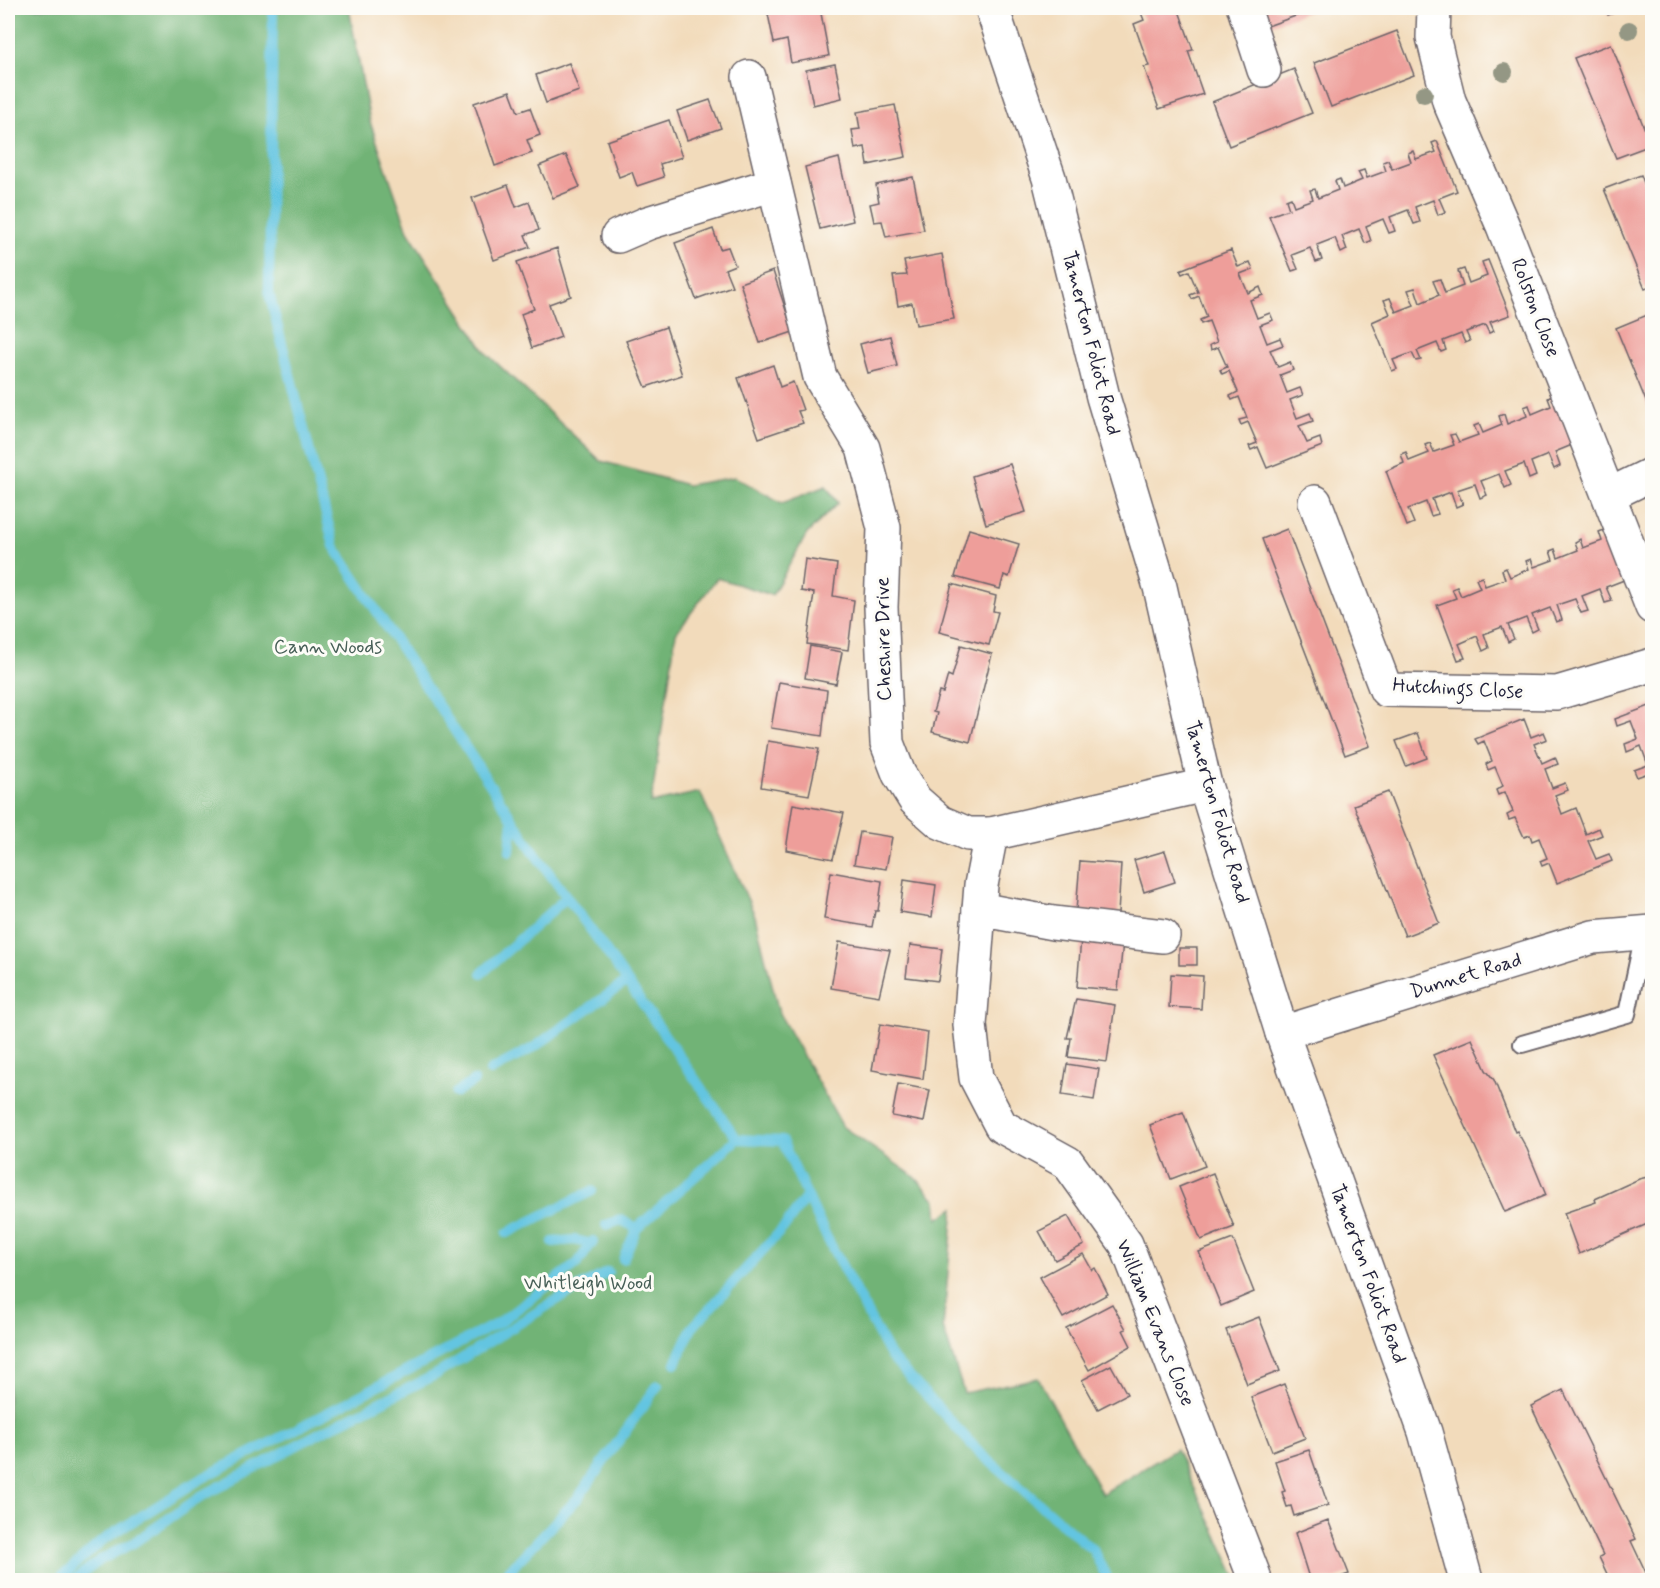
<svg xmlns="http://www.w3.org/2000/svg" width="1660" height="1588" font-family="Mynerve,sans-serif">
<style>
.forest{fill:#71b376;stroke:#4a6a58;stroke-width:1.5}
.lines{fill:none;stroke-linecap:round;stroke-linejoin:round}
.stream{stroke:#63c5e1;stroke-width:10}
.building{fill:#ee9e9a}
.lane-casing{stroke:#6b6368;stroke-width:20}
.street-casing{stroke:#6b6368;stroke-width:36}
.secondary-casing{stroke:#6b6368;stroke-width:36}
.lane{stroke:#fff;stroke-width:16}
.street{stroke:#fff;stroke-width:33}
.secondary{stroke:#fff;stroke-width:33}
.tree{fill:#949784}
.labels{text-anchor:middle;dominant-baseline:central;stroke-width:6;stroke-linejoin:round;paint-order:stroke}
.street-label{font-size:20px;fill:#22223b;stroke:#fdfcf7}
.park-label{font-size:20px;fill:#475f57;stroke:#fdfcf7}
</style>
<rect width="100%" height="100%" fill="#fdfcf7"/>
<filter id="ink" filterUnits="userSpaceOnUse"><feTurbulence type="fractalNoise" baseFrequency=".0167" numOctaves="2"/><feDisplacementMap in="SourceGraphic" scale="12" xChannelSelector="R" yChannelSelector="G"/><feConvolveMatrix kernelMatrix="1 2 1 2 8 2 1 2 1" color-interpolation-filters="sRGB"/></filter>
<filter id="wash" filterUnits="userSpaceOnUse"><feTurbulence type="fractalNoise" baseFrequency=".008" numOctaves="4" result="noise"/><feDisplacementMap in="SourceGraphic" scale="24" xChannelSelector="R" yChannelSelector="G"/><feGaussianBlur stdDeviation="1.35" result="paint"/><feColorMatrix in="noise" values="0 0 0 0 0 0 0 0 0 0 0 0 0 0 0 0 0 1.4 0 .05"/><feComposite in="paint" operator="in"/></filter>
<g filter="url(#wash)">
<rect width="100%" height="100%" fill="#f2dbbb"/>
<polygon class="forest" points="8,8 349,8 370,122 408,231 486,353 601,461 687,485 735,477 782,503 826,486 838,503 807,534 772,595 717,578 676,633 651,803 700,792 755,916 779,1013 843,1127 915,1177 936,1200 938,1219 954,1208 943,1327 964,1393 1038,1378 1102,1494 1176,1449 1238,1580 8,1580"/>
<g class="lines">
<g class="stream">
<polyline points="273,8 269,293 334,546 536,855 601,944 737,1139 782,1141 826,1236 890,1356 979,1452 1093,1550 1108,1580"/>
<polyline points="510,851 513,820"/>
<polyline points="482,973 567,897"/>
<polyline points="490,1071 533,1048 626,982"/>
<polyline points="456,1093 474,1081"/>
<polyline points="606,1225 621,1220 637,1228"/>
<polyline points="507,1233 592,1191"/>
<polyline points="553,1242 574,1240 592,1244"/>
<polyline points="623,1259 637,1228 737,1139"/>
<polyline points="676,1363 692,1328 786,1225 807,1196"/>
<polyline points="58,1580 103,1540 199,1480 500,1322 578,1263 593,1241"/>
<polyline points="74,1580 100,1560 133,1543 202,1496 327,1429 437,1374 560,1298 608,1272"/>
<polyline points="500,1580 578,1498 658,1385"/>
</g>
</g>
<g id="blocks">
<g class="building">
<polygon points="782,8 820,8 829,56 791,63 787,40 774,43 768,14 782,11"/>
<polygon points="1139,8 1178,8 1193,50 1188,51 1203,94 1159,109 1144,67 1149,66 1134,24 1144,20"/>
<polygon points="1254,8 1318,8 1262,28"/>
<polygon points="1605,8 1627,8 1608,15"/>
<polygon points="1397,31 1414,75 1331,107 1314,63"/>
<polygon points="1611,44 1651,145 1616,158 1574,58"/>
<polygon points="569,63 579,91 546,103 536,75"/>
<polygon points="835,64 842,98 813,105 806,70"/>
<polygon points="1294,69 1312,113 1229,146 1212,102"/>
<polygon points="510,91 518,112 530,108 540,135 527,140 532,153 495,166 474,103"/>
<polygon points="710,100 721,128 687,140 677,111"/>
<polygon points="895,105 906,157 868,165 865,147 855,149 852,130 860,129 857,112"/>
<polygon points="669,120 682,157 660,164 664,177 637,186 632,172 619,177 607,141"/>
<polygon points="1437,141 1457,191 1439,198 1445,212 1438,215 1433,200 1415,207 1420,222 1414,224 1408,210 1390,217 1395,231 1389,233 1383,219 1366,226 1371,241 1365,243 1359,229 1342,236 1347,250 1341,253 1335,238 1317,245 1322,260 1316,262 1310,248 1292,255 1298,269 1292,271 1269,216 1289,209 1286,200 1291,198 1294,206 1313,199 1310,190 1315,189 1318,198 1338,190 1335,181 1340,179 1343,188 1362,180 1358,172 1364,170 1367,178 1386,171 1383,162 1388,160 1392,169 1411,162 1408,153 1413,151 1416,159 1436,152 1432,143"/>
<polygon points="566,155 580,187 553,198 539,166"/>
<polygon points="839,158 853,221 820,229 805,167"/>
<polygon points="1641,175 1652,204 1652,286 1645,289 1604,189"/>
<polygon points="913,177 924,230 886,237 882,221 874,222 870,204 879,202 876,185"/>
<polygon points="508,185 516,207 529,202 539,230 525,235 530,247 494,260 472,198"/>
<polygon points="713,229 720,249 728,247 735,265 725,269 732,286 696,299 675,243"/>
<polygon points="557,248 571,296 549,304 561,337 532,348 521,314 534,309 517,262"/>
<polygon points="1231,250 1238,267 1250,262 1253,269 1240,274 1248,293 1260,287 1263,295 1250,300 1257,318 1270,313 1273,320 1260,325 1267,343 1280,338 1283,345 1270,350 1278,367 1290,362 1293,370 1280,375 1287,393 1300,388 1303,395 1290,400 1297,418 1310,413 1313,421 1299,426 1307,443 1320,438 1322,446 1267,468 1258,447 1251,450 1249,446 1257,443 1248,422 1241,425 1239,420 1247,418 1239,397 1232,400 1230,396 1238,392 1229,371 1222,374 1220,370 1227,367 1218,347 1211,350 1210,345 1217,342 1209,321 1201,324 1200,320 1207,317 1199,296 1192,299 1190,295 1198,292 1189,271 1182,274 1180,270"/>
<polygon points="942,254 954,319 916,325 912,303 898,306 893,276 907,275 904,261"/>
<polygon points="1488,260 1510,315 1490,322 1494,331 1489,333 1485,325 1466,332 1470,341 1465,343 1461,334 1443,341 1446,350 1441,352 1437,343 1417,351 1421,360 1416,361 1412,353 1393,360 1397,369 1392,371 1372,322 1390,314 1384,300 1390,298 1396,312 1414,305 1408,290 1415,288 1420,303 1439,295 1433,281 1440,279 1445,293 1463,286 1458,271 1464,269 1469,283 1487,276 1482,262"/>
<polygon points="773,271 793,332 760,343 740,283"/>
<polygon points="1652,313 1652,416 1616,328"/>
<polygon points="666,327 682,375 646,387 626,341"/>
<polygon points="890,336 897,366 868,373 860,344"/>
<polygon points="773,365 780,387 793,382 803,410 798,411 803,423 759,438 738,378"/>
<polygon points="1553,395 1572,445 1555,452 1560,466 1554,469 1548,455 1531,462 1536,476 1529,479 1524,464 1505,471 1511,485 1505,488 1499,474 1481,481 1487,495 1480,498 1475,484 1457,490 1463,504 1456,507 1451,492 1432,499 1438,514 1431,516 1426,502 1408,509 1414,523 1407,526 1386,471 1404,463 1401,454 1406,452 1409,461 1429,453 1425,445 1430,443 1434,452 1454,445 1450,435 1455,434 1459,442 1478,435 1474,426 1479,424 1483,433 1502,425 1499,416 1504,414 1507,424 1527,416 1524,407 1529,405 1532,414 1551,406 1548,398"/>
<polygon points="1010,464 1026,512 986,524 972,476"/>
<polygon points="969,529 1019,544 1009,577 1004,575 1000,589 955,577"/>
<polygon points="1287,529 1370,746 1345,755 1262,539"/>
<polygon points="1604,530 1624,580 1606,587 1612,601 1605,603 1600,589 1582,596 1588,611 1581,613 1575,599 1557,605 1562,620 1556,622 1550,608 1532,615 1538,629 1532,632 1526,618 1508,625 1514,639 1508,642 1502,627 1484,634 1489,648 1483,651 1477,636 1459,644 1465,658 1458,660 1437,605 1456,598 1452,589 1457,587 1461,596 1480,588 1476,579 1482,577 1485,586 1505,579 1502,570 1506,568 1510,577 1529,569 1526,561 1531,559 1534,567 1553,560 1550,551 1555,549 1558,558 1578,550 1575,542 1580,539 1583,548 1602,541 1599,532"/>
<polygon points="805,559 837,564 833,596 854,600 848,650 807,644 814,593 801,591"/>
<polygon points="952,584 996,596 993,611 998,612 989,645 939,632"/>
<polygon points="961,645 992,654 970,742 932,732 937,713 933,712 939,692 943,693 948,675 952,677"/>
<polygon points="810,646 842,652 836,684 805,678"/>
<polygon points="779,682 827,690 822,736 771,728"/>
<polygon points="1652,705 1652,777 1651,772 1637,777 1634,770 1648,765 1641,746 1627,752 1625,744 1638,739 1631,721 1617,726 1615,719"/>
<polygon points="1524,719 1531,737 1544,732 1547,739 1534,744 1542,763 1555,757 1558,764 1545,769 1552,788 1565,783 1568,790 1555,795 1562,814 1576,808 1586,834 1599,828 1602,835 1588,841 1596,859 1609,854 1612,861 1557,883 1549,863 1542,866 1540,861 1547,858 1539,838 1532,841 1530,835 1524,837 1515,818 1509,820 1507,815 1513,812 1505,792 1498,795 1496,790 1503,786 1495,767 1488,770 1486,764 1492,761 1484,741 1478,744 1475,739"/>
<polygon points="1418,733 1427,758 1406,766 1396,741"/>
<polygon points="768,741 819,749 809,795 761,787"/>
<polygon points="1388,792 1439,923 1405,936 1354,805"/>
<polygon points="793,804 844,813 833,859 786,850"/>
<polygon points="860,832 892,837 886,869 854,864"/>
<polygon points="1165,851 1175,882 1144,892 1134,860"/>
<polygon points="1080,861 1121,864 1118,914 1076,911"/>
<polygon points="831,872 882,881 878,911 875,911 872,927 824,919"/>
<polygon points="904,880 936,885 932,917 900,912"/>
<polygon points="1081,938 1123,942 1118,990 1077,987"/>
<polygon points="839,942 890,950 879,996 831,988"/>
<polygon points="910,945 942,949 938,981 906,977"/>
<rect x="1179" y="948" width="18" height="17"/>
<polygon points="1171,974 1203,976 1201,1009 1169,1007"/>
<polygon points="1076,999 1115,1005 1107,1062 1068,1057 1071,1038 1067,1038"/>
<polygon points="880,1024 928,1032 923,1079 872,1070"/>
<polygon points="1472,1039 1486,1070 1494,1080 1515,1132 1517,1131 1527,1149 1546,1195 1505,1212 1433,1055"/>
<polygon points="1067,1064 1099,1069 1094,1100 1062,1095"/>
<polygon points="898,1084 930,1090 924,1122 892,1116"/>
<polygon points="1183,1112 1205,1166 1171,1179 1150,1125"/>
<polygon points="1213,1173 1234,1227 1201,1240 1179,1187"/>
<polygon points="1652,1176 1652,1222 1579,1254 1564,1213 1596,1202 1595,1199 1639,1179"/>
<polygon points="1068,1216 1084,1245 1055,1260 1039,1231"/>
<polygon points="1233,1239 1254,1292 1221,1306 1199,1252"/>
<polygon points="1083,1254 1092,1270 1095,1268 1108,1294 1063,1318 1040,1277"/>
<polygon points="1112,1304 1126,1329 1123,1330 1131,1346 1089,1370 1066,1328"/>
<polygon points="1259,1317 1280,1371 1247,1384 1226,1330"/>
<polygon points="1111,1365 1127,1394 1098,1409 1082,1380"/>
<polygon points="1284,1384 1305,1438 1272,1451 1251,1397"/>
<polygon points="1563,1390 1636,1539 1631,1541 1649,1579 1646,1580 1610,1580 1599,1557 1603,1555 1531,1406"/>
<polygon points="1309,1450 1328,1505 1294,1516 1291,1506 1287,1507 1282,1492 1285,1491 1275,1461"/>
<polygon points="1328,1520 1349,1574 1332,1580 1313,1580 1312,1577 1309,1578 1295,1533"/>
</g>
</g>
</g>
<g filter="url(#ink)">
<use href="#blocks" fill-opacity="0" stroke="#6b6368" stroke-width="1.5"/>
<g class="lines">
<defs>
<polyline id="lane" points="1522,1044 1627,1014 1644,933"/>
<g id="street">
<polyline points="1244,8 1264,70"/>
<polyline points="1434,8 1433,37 1449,101 1503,226 1652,607"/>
<polyline points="749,77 820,377 863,448 884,528 881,607 887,743 899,774 915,800 940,822 968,834 991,834 1205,785"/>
<polyline points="618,236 648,223 774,184"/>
<polyline points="1609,495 1652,474"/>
<polyline points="1315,502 1386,690 1557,693 1652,665"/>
<polyline points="991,834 981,885 970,1025 976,1078 1001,1126 1068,1163 1126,1244 1254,1576"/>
<polyline points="979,909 1053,923 1163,936"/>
</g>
<g id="secondary">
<polyline points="992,8 1049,178 1103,397 1160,587 1205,785 1282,1033 1425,1432 1466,1580"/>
<polyline points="1282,1033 1593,937 1652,932"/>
</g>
</defs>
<use href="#lane" class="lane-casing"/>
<use href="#street" class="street-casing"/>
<use href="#secondary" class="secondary-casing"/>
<use href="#lane" class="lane"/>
<use href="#street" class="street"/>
<use href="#secondary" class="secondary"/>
</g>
<g class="tree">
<circle cx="1629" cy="30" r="9"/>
<circle cx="1504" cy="72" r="9"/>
<circle cx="1424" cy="94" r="9"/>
</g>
</g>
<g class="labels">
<g class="street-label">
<text transform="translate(1535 308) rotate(69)">Rolston Close</text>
<text transform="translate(1091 343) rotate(76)">Tamerton Foliot Road</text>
<text transform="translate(884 639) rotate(-91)">Cheshire Drive</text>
<text transform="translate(1458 689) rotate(3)">Hutchings Close</text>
<text transform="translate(1217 812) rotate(74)">Tamerton Foliot Road</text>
<text transform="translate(1466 976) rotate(-17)">Dunnet Road</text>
<text transform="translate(1368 1274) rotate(70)">Tamerton Foliot Road</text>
<text transform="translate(1155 1323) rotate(68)">William Evans Close</text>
</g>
<g class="park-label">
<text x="328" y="647">Cann Woods</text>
<text x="588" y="1283">Whitleigh Wood</text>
</g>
</g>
<rect width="1660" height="1588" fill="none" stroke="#fdfcf7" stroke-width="30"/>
</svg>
